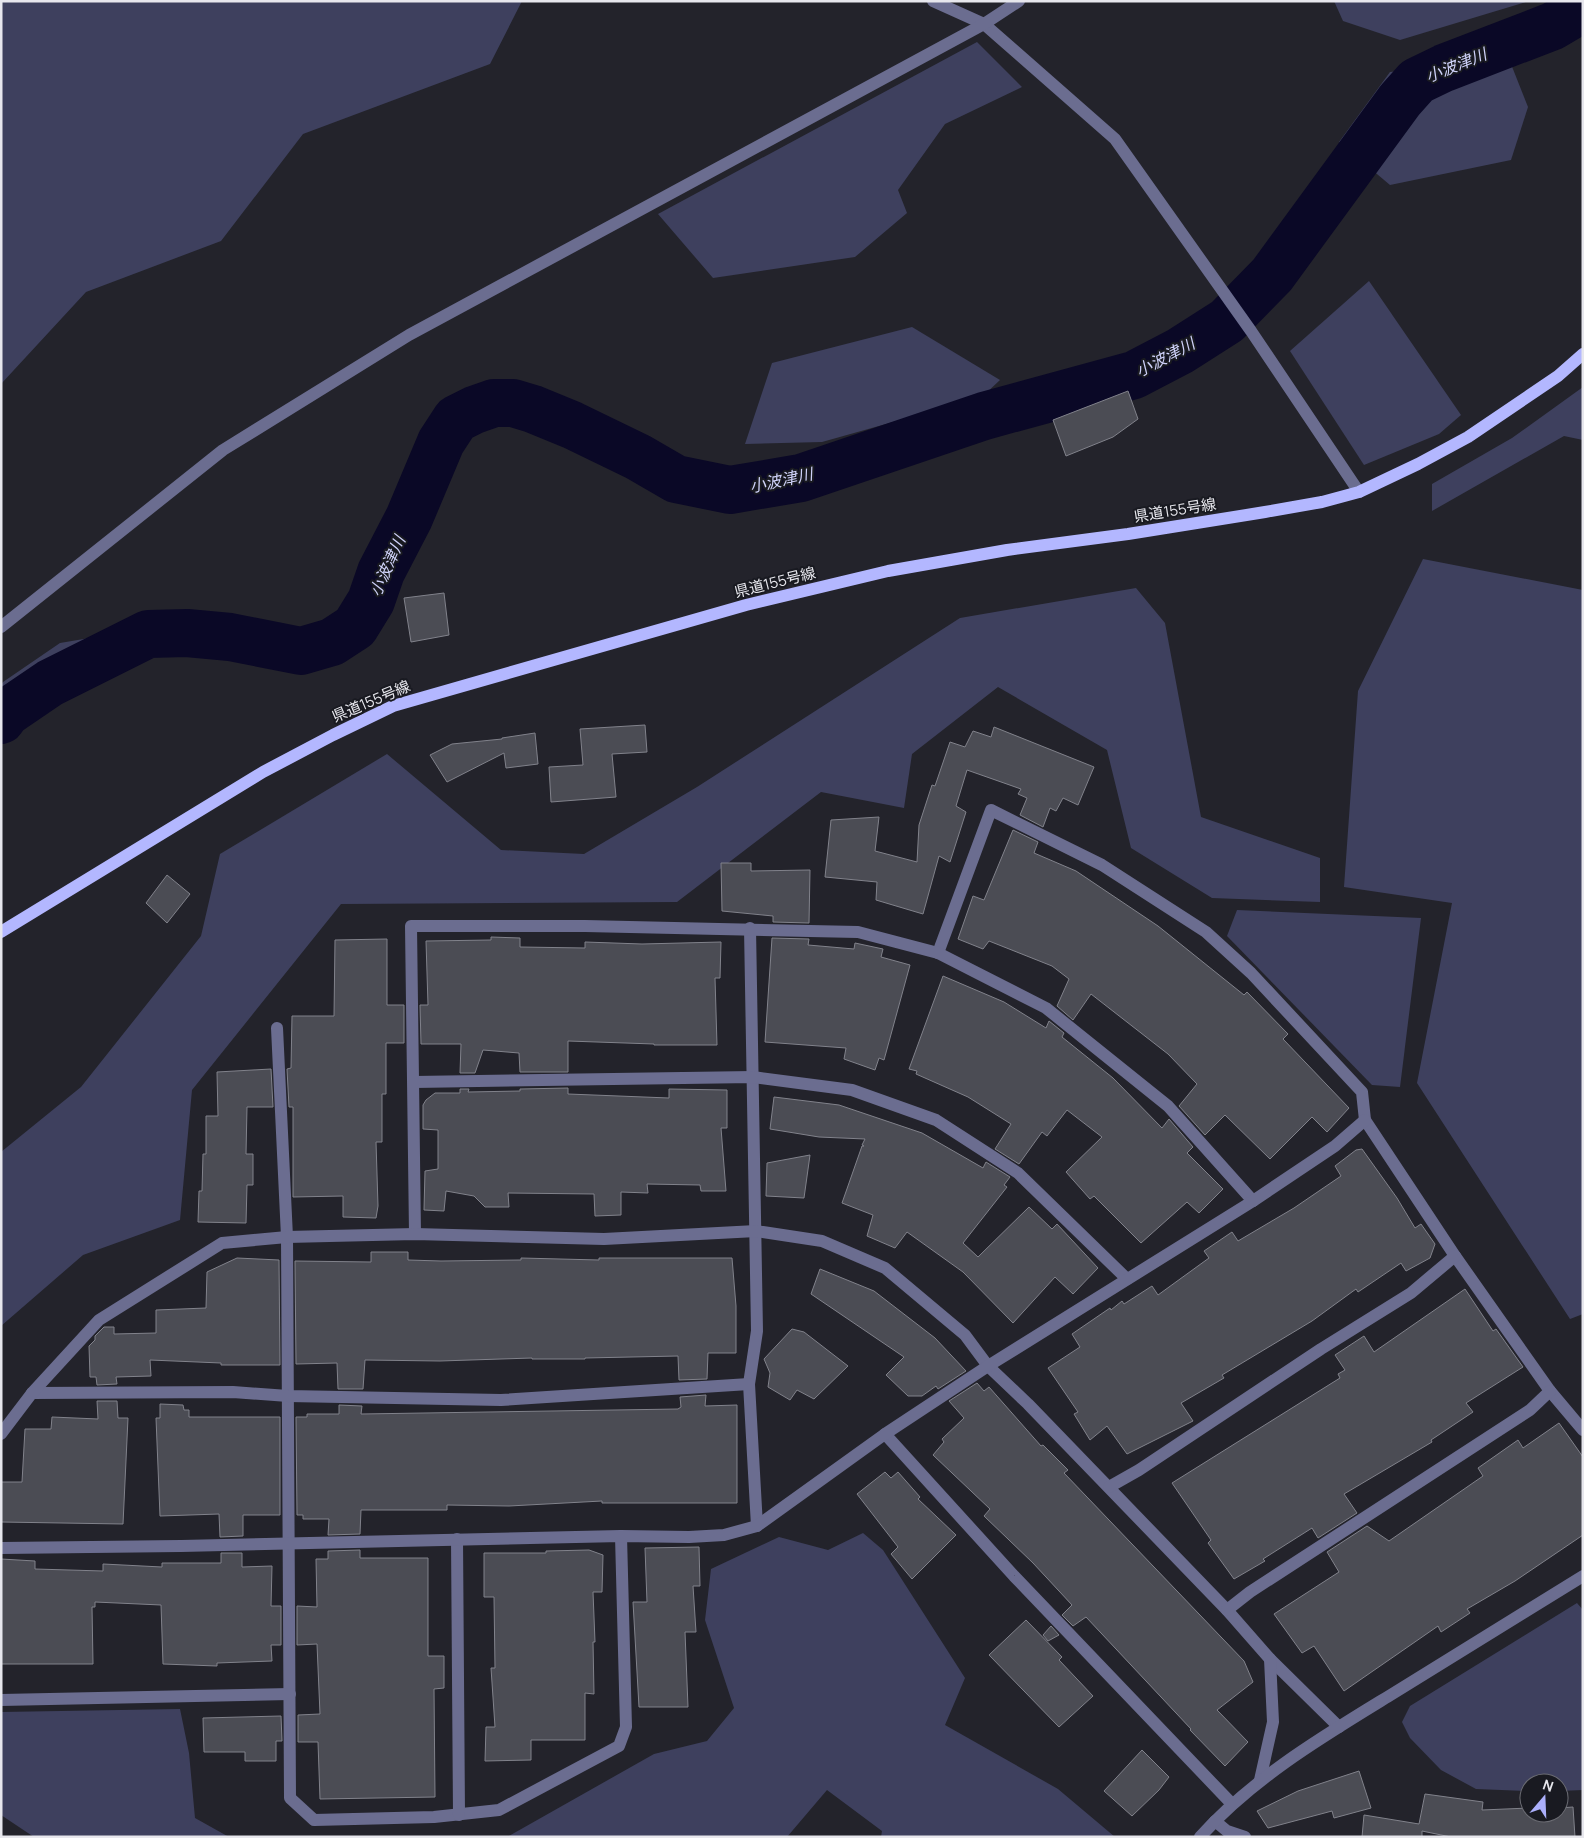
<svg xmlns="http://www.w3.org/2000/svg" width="1584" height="1838" font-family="Manrope,'Noto Sans JP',sans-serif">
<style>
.green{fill:#3e405e}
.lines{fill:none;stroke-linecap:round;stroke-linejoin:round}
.river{stroke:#0a0826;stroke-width:48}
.building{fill:#4b4c54;stroke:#81828b}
.minor{stroke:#6b6d90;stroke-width:12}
.major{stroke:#b3b7ff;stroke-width:12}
.labels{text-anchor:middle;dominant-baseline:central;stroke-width:4;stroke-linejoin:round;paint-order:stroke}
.street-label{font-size:15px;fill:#e7e7ed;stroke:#191a21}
.water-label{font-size:16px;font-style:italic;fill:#cfd2f9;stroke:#191a21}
</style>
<rect width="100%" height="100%" fill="#23232b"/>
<g class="green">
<polygon points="1,1 522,1 490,64 303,134 221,241 86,292 1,384"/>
<polygon points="1334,1 1529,1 1400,40 1343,21"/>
<polygon points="977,42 1022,87 945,124 898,190 907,213 855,257 713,278 658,214"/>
<polygon points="1509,59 1528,107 1511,160 1390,185 1339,142 1390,72"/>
<polygon points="1369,281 1461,415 1439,434 1364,465 1290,351"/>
<polygon points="912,327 1000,380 982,397 822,442 745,444 772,363"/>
<polygon points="1583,387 1583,440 1564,436 1432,511 1432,484 1512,438"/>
<polygon points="1423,559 1583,590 1583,1314 1570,1319 1417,1083 1452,903 1344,887 1358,691"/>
<polygon points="1136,588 1165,623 1201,817 1320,858 1320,902 1212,898 1131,848 1107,750 998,687 912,754 904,808 821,792 677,902 341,904 192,1090 180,1220 83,1255 1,1326 1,1152 81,1087 201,936 220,854 387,754 501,850 584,854 697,787 960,618"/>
<polygon points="131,631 137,665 53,698 8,731 1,744 1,685 3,682 60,643"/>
<polygon points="1237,910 1421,918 1400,1087 1372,1085 1227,936"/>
<polygon points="863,1533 883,1550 965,1678 945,1725 1058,1789 1115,1837 881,1837 882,1831 827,1790 787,1837 507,1837 654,1754 707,1741 734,1708 705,1620 711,1569 779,1537 828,1550"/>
<polygon points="1577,1603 1583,1610 1583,1790 1559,1791 1559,1783 1529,1783 1529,1791 1476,1789 1441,1770 1410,1738 1402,1722 1410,1706"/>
<polygon points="180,1709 189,1753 195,1818 229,1837 34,1837 1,1815 1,1712"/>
</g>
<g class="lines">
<polyline class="river" points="1,720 6,713 50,683 148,634 187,633 230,637 301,651 332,642 355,627 371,601 381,572 409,518 441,442 456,419 474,410 494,403 513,403 533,409 572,425 638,457 676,479 730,490 801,478 984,416 1134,375 1180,351 1227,321 1272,275 1400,100 1417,81 1444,68 1553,26 1583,8"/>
</g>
<g class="building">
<polygon points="1128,391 1138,419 1113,437 1066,456 1053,420"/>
<polygon points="444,593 449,635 411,642 404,598"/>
<polygon points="645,725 647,752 612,754 616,797 551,802 549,767 583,765 580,729"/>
<polygon points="994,727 1094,767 1078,805 1063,798 1056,811 1050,808 1043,827 1020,815 1027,798 1018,794 1021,789 967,770 956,806 966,812 950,862 939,856 923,914 876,900 877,882 825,877 831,820 879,817 875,851 917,862 919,825 932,785 935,786 950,742 965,747 973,731 991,737"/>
<polygon points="535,733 538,764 506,768 504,753 447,782 430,755 452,744 502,739 502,738"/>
<polygon points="1013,830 1038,842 1034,853 1076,871 1158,926 1244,995 1247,992 1288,1034 1283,1039 1349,1108 1327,1132 1312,1117 1270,1159 1225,1115 1205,1135 1179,1106 1197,1084 1168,1054 1091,994 1073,1020 1057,1006 1069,979 1052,966 989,941 983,949 958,939 973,896 984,900"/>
<polygon points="721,863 751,863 751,871 810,870 809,923 773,922 773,916 722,911"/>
<polygon points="167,875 190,894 167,923 146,903"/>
<polygon points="491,937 520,938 520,947 585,948 585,942 642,944 721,942 720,978 715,978 717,1045 654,1045 654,1044 568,1041 568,1072 520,1072 519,1053 483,1050 475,1073 460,1073 461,1044 421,1044 420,1005 428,1005 426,941 491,940"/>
<polygon points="772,938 809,939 808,945 854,949 855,943 883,949 881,957 910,965 884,1060 879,1058 875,1070 844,1059 846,1048 765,1042"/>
<polygon points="387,939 387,1005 404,1005 404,1043 386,1043 386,1094 382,1094 382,1142 376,1142 378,1206 376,1218 343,1217 343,1196 293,1197 293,1107 289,1107 287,1069 291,1068 292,1016 334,1016 335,940"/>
<polygon points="943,976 1004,1002 1046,1028 1049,1021 1064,1033 1062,1037 1113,1078 1162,1128 1169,1119 1193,1147 1187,1153 1223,1189 1199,1213 1187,1202 1141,1243 1094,1196 1090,1199 1066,1172 1102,1137 1067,1110 1047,1136 1042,1132 1019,1164 995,1149 1011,1124 968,1097 916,1074 917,1071 909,1069"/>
<polygon points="271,1069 273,1107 247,1107 246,1154 253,1154 253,1185 247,1185 246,1223 198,1222 199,1191 202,1191 203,1154 206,1154 206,1116 218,1116 217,1072"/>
<polygon points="568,1088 568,1094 669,1098 669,1089 727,1090 727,1128 721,1128 726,1191 701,1191 700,1185 647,1184 648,1193 621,1192 621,1215 595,1216 594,1194 508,1193 509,1207 485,1207 474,1196 446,1191 444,1211 424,1210 425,1171 438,1169 438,1130 423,1129 423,1105 426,1100 435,1093 460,1093 460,1089 469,1089 468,1092 520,1091 520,1089"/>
<polygon points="774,1097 839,1105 922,1133 983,1168 986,1162 1010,1177 1004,1185 1007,1187 963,1243 978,1257 1029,1207 1052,1229 1057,1224 1098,1268 1073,1294 1055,1277 1013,1323 963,1272 907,1232 895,1248 867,1236 873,1215 842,1203 862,1146 864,1146 862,1145 865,1139 819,1137 770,1129"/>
<polygon points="1362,1149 1397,1198 1415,1228 1421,1224 1435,1244 1430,1258 1406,1271 1401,1263 1358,1292 1356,1289 1312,1321 1222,1375 1224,1378 1181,1403 1193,1421 1127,1454 1107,1426 1090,1440 1074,1414 1078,1412 1048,1368 1080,1347 1072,1334 1110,1308 1111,1310 1122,1301 1124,1304 1152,1286 1158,1295 1209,1258 1204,1251 1232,1232 1238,1241 1294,1208 1341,1176 1335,1166 1356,1150"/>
<polygon points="810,1155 804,1198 766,1196 767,1163"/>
<polygon points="371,1252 408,1252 408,1260 441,1261 521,1260 521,1258 599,1260 599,1258 732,1258 736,1306 736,1353 708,1353 707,1379 679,1380 678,1356 585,1358 585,1359 532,1359 532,1358 440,1361 365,1360 363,1389 338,1389 337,1363 296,1364 295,1261 371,1262"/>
<polygon points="237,1258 279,1260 280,1365 221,1365 221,1363 150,1360 151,1376 116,1377 117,1384 97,1385 96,1377 90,1377 89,1346 95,1340 95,1336 104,1327 114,1327 114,1334 156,1333 156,1310 206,1308 207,1272"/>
<polygon points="820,1269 874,1291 935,1338 966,1371 938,1389 936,1386 922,1396 908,1396 886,1375 904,1357 811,1294"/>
<polygon points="1465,1289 1493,1331 1496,1329 1523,1367 1466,1403 1473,1412 1431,1440 1432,1442 1344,1494 1357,1513 1318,1538 1312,1528 1263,1559 1265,1561 1234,1579 1208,1543 1211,1540 1172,1483 1340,1378 1338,1374 1345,1370 1335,1355 1364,1336 1374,1352"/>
<polygon points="792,1329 804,1332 848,1366 814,1399 797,1390 790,1400 768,1387 770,1373 764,1359"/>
<polygon points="977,1383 984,1391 989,1387 1041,1446 1043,1445 1068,1470 1064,1473 1244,1661 1253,1682 1217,1710 1248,1742 1225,1766 1190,1730 1191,1729 1086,1617 1073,1626 1062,1615 1072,1605 1033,1563 984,1516 990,1509 933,1455 944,1442 942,1439 964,1418 949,1401"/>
<polygon points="706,1395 705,1406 737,1405 737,1503 602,1503 602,1501 509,1506 447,1505 447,1510 361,1510 360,1534 328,1535 329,1519 303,1519 303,1515 297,1515 296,1417 307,1417 307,1414 339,1414 339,1405 362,1406 361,1414 678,1409 681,1407 680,1397"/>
<polygon points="97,1401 117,1401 118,1418 128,1418 123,1524 1,1522 1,1482 22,1482 25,1429 51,1429 52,1417 98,1419"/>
<polygon points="160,1404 183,1405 184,1410 189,1410 189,1417 280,1417 280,1515 243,1515 243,1536 220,1537 219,1514 160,1516 156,1418 160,1418"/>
<polygon points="1559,1423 1583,1457 1583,1535 1515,1581 1467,1609 1470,1613 1441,1632 1438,1626 1344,1691 1314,1646 1302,1653 1274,1614 1339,1572 1327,1552 1367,1526 1389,1541 1483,1476 1478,1468 1518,1440 1523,1448"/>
<polygon points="885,1472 891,1478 898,1472 920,1497 918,1499 956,1535 912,1579 891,1554 898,1547 857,1494"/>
<polygon points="699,1547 700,1586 693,1586 696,1632 685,1632 688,1707 639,1707 633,1602 647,1602 645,1548"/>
<polygon points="360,1550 360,1558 428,1558 428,1656 444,1656 444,1688 434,1689 435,1797 320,1799 318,1742 298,1742 298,1715 320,1714 317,1644 297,1645 297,1606 317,1607 316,1559 328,1559 328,1551"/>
<polygon points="589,1550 603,1555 602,1592 593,1592 595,1642 593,1642 594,1694 585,1693 585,1740 531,1740 531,1760 485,1761 486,1727 495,1727 491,1668 495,1668 494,1597 484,1597 484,1553 546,1553 546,1551"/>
<polygon points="221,1553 242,1553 242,1567 272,1566 271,1606 281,1606 281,1645 271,1645 272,1661 217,1663 217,1666 163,1664 161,1605 95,1602 95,1607 92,1607 93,1664 1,1664 1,1559 35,1561 35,1569 103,1571 103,1564 162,1567 162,1563 221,1563"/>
<polygon points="1026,1620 1062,1657 1059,1660 1093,1696 1059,1727 989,1655"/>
<polygon points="1051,1626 1059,1635 1048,1641 1043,1635"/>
<polygon points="281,1716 282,1741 276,1741 276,1761 245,1761 245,1752 204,1752 203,1718"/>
<polygon points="1142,1750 1169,1777 1159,1790 1132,1816 1104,1791"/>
<polygon points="1359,1771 1371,1808 1334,1818 1332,1811 1268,1828 1257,1811 1298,1791"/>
<polygon points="1425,1794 1483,1802 1482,1810 1529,1808 1529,1813 1559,1813 1559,1808 1573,1807 1575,1837 1451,1837 1422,1831 1422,1837 1362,1837 1364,1815 1419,1824"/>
</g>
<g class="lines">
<g class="minor">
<polyline points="933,1 984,24 1115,139 1251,331 1359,492"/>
<polyline points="1,627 223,450 409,335 984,24 1019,1"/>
<polyline points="750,928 757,1331 749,1384 757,1526"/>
<polyline points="938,953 991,810 1102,865 1206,932 1251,973 1362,1092 1365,1120 1455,1256 1550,1391 1583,1430"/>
<polyline points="277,1028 287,1237 290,1798 314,1820 434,1817 499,1810 619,1746 626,1727 621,1536"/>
<polyline points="414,1082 753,1077 852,1090 936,1120 1018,1173 1127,1279"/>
<polyline points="415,1234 411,926 585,926 858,932 938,953 1046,1008 1168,1106 1253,1201"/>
<polyline points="32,1393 233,1392 288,1396 501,1400 749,1384"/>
<polyline points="1,1434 32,1393 99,1320 222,1243 287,1237 415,1234 604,1239 756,1231 822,1241 885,1268 965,1335 988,1366 1028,1404 1227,1610 1270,1659 1339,1727"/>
<polyline points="885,1434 1014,1576 1232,1804"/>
<polyline points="1109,1487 1139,1470 1321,1349 1411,1293 1455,1256"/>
<polyline points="457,1539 459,1815"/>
<polyline points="1,1548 181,1546 621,1536 689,1537 724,1535 757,1526 885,1434 988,1366 1253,1201 1335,1146 1365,1120"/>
<polyline points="1227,1610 1250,1592 1530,1410 1550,1391"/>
<polyline points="1,1700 290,1694"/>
<polyline points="1260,1780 1273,1722 1270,1659"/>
<polyline points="1215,1821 1227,1831 1245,1837"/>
<path d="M1200,1837c53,-59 122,-100 189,-141 64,-40 129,-80 194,-120"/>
</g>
<polyline class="major" points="1,932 263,772 333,735 393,706 746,605 888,571 1007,550 1128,534 1265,512 1322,502 1359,492 1418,464 1468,437 1558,376 1583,354"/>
</g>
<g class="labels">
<g class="street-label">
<text transform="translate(1175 510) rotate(-9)">県道155号線</text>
<text transform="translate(775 582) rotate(-14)">県道155号線</text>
<text transform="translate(371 701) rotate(-23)">県道155号線</text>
</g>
<g class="water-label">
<text transform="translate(1456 65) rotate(-22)">小波津川</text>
<text transform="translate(1165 357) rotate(-28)">小波津川</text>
<text transform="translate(781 480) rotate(-12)">小波津川</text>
<text transform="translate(387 566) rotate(-66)">小波津川</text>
</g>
</g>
<rect width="1584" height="1838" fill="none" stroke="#e7e7ed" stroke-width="5"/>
<g transform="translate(1544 1798) rotate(19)"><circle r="24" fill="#191a21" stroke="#6b6c73"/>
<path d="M0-4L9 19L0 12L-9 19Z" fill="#abaffb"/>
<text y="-8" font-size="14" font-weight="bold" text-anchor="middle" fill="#e7e7ed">N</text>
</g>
</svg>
